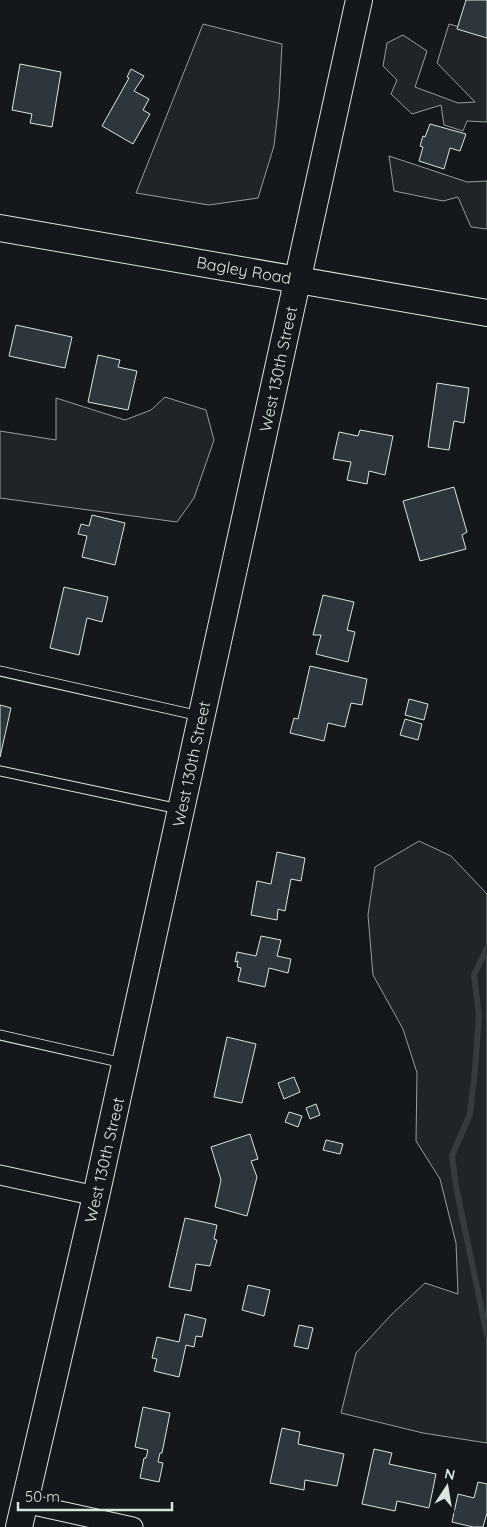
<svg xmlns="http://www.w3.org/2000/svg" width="487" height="1527" font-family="Quicksand,sans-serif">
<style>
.green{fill:#202428;stroke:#939e99}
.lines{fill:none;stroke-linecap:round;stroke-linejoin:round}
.stream{stroke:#363b3e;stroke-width:6}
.building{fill:#2c363c;stroke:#d8e6dc}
.service-casing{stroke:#d8e6dc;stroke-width:11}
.minor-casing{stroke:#d8e6dc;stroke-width:21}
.secondary-casing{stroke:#d8e6dc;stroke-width:28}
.service{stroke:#14181c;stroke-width:9}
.minor{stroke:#14181c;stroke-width:19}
.secondary{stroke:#14181c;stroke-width:26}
.labels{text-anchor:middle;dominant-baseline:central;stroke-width:4;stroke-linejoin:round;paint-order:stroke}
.street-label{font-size:16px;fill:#d8e6dc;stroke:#14181c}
</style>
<rect width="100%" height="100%" fill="#14181c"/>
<g class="green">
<polygon points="203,24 282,44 279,100 274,146 258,198 209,205 136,193"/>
<polygon points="449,24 474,31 487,31 487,122 467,121 463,131 444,125 441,105 412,114 391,94 397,80 383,66 387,43 403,35 427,51 415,87 458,103 475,102 437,63"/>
<polygon points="389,156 467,182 487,181 487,229 471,227 458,197 443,201 394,191"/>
<polygon points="165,397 206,410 214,440 194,498 177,522 0,498 0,431 56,440 56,398 125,420 151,410"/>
<polygon points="419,841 451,856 487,894 487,1443 423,1433 341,1413 356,1353 391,1315 425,1283 458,1294 456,1243 440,1179 416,1141 417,1073 403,1029 373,975 368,915 375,867"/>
</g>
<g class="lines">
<polyline class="stream" points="487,948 474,975 479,1015 475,1070 470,1114 452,1156 456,1187 487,1335"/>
</g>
<g class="building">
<polygon points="466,0 487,0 487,38 457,29"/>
<polygon points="20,64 61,72 52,127 30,123 32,114 12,110"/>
<polygon points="131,69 144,76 134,91 149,99 143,110 150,114 133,144 102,126 129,78 127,77"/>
<polygon points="430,124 466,134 460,151 450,148 444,169 419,161 423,147 420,146 423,136 425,137"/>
<polygon points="16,325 72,337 65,368 9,356"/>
<polygon points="98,355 120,360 118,367 137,371 128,410 88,402"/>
<polygon points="437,383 469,388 464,423 454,421 449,450 428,447"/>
<polygon points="360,430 393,436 385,475 369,471 367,484 347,480 351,462 333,459 339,432 358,436"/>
<polygon points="454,487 467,532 462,535 466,549 420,561 403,501"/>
<polygon points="92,515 125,523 115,565 82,557 87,536 78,534 81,524 89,526"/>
<polygon points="64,587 108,597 102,622 87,618 79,655 50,648"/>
<polygon points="323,595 354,602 347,630 355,632 348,662 316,654 321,635 313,635"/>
<polygon points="310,666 367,679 362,705 351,703 345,727 328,723 324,741 290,733 294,718 298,719"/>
<polygon points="409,699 428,704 424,720 405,715"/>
<polygon points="0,705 11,708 0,757"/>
<polygon points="405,719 422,724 418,740 400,735"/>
<polygon points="277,852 305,858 301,881 291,879 285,911 278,909 277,920 251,915 257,881 271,884"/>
<polygon points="261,936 281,940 277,956 291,959 288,973 269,968 265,987 238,981 241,968 237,967 238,961 235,962 237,952 256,956"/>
<polygon points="227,1037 256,1044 242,1103 214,1097"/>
<polygon points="294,1077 300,1092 284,1099 278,1083"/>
<polygon points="316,1104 320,1115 310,1119 306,1108"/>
<polygon points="289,1112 302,1116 298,1127 285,1122"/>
<polygon points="250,1134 258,1159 251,1161 257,1177 247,1216 215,1207 221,1180 211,1147"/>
<polygon points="326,1140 343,1144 340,1154 323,1150"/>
<polygon points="185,1218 217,1225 214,1239 217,1240 210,1266 196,1264 191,1291 169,1287"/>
<polygon points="248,1285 270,1290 264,1316 242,1310"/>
<polygon points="185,1314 206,1319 202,1337 196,1336 194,1347 186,1345 179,1377 154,1371 157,1359 152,1358 157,1337 179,1342"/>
<polygon points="299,1325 313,1328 308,1349 294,1346"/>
<polygon points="143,1407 170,1413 162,1453 160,1453 158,1462 163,1463 159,1482 140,1478 144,1458 146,1458 148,1450 135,1447"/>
<polygon points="282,1428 300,1432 298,1444 344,1454 337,1486 305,1480 304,1490 270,1483"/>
<polygon points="374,1449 392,1453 389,1464 436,1474 429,1508 397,1501 395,1511 362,1504"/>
<polygon points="478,1482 487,1484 487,1513 483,1527 473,1527 452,1522 458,1494 474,1498"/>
</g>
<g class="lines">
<defs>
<g id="service">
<polyline points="0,671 200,716"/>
<polyline points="0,771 179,809"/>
<polyline points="0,1035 123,1063"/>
</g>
<g id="minor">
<polyline points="0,1175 96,1196"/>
<polyline points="24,1503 133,1527"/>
</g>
<g id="secondary">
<polyline points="0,228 487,313"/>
<polyline points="19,1527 96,1196 359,0"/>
</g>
</defs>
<use href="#service" class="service-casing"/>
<use href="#minor" class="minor-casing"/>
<use href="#secondary" class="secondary-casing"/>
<use href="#service" class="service"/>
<use href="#minor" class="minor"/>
<use href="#secondary" class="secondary"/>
</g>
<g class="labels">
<g class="street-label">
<text transform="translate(244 270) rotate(10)">Bagley Road</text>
<text transform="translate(278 369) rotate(-78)">West 130th Street</text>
<text transform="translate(191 764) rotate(-78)">West 130th Street</text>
<text transform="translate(104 1160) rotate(-77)">West 130th Street</text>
</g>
</g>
<g transform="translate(447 1487) rotate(12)" stroke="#14181c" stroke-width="4" paint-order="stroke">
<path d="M0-4L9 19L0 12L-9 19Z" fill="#d8e6dc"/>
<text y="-8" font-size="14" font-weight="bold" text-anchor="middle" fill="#d8e6dc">N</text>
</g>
<path d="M18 1502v8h154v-8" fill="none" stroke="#d8e6dc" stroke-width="2.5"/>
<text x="25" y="1502" font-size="15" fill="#d8e6dc" stroke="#14181c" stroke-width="4" paint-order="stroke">50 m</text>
</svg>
